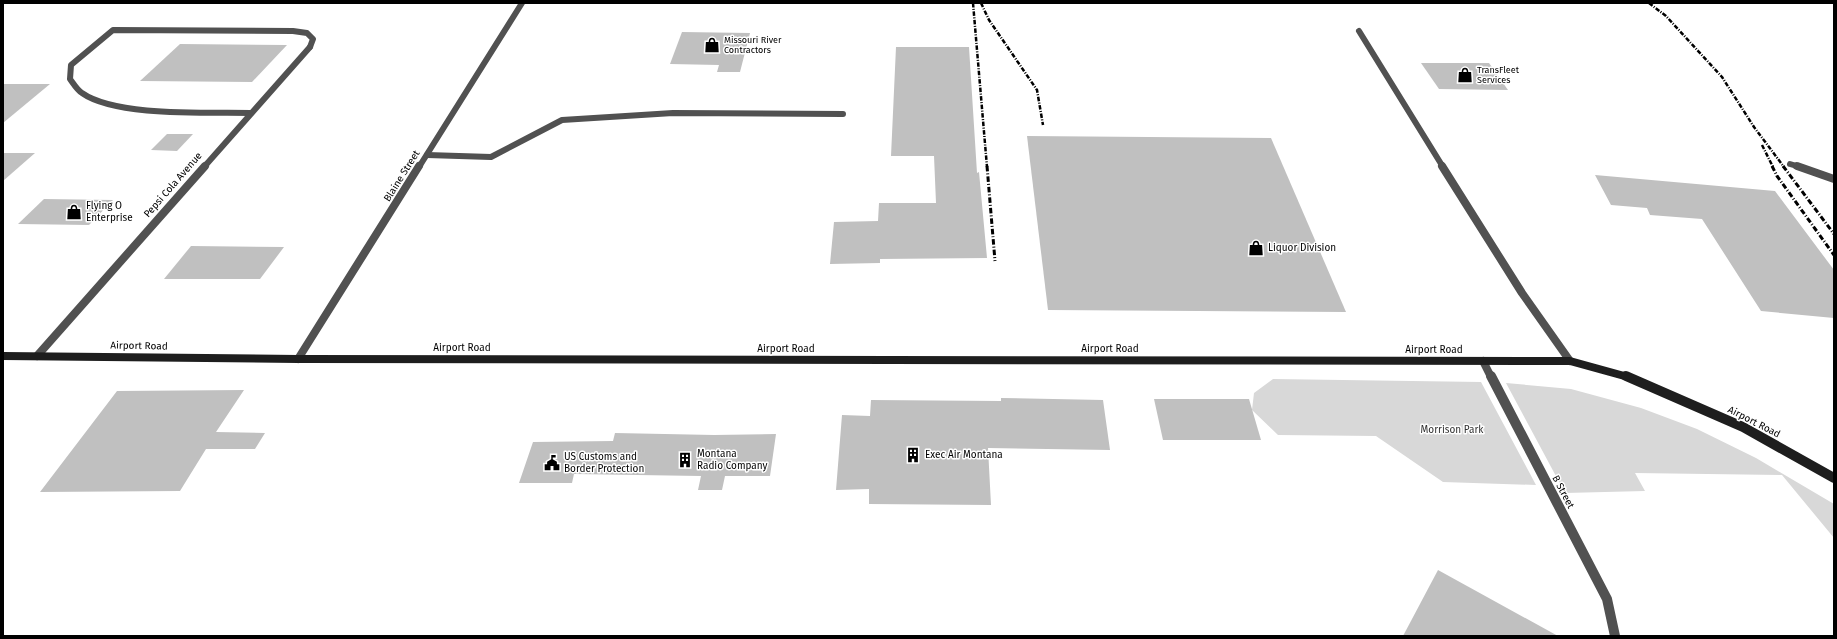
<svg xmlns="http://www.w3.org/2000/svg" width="1837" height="639" font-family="'Fira Sans',sans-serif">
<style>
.green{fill:#d8d8d8}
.building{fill:#c0c0c0}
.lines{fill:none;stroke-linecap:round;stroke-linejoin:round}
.lane-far1{stroke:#515151;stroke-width:6}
.lane{stroke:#515151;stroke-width:8}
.street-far2{stroke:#515151;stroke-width:6}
.street-far1{stroke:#515151;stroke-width:8}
.street{stroke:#515151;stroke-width:10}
.secondary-far1{stroke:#1e1e1e;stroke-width:8}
.secondary{stroke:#1e1e1e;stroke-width:10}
.rail-far1{stroke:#000;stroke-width:2.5;stroke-dasharray:4.5 1.5 1 1.5;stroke-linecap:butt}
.rail{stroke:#000;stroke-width:3;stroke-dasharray:5.5 2 1 2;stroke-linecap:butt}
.labels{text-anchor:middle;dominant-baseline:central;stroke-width:3;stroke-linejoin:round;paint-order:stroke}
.far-poi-label{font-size:9px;fill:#000;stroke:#fff;text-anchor:start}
.street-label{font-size:10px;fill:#000;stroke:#fff}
.poi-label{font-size:10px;fill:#000;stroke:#fff;text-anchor:start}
.park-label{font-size:10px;fill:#2f2f2f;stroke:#fff}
</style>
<rect width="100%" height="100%" fill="#fff"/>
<g class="green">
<polygon points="1273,379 1481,382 1536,485 1443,482 1376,436 1278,435 1252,410 1254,393"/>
<polygon points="1506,383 1571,389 1641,408 1697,429 1756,458 1834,504 1834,538 1782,475 1635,473 1645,491 1565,493"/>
</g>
<g class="building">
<polygon points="682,32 750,33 740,72 717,72 719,65 670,64"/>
<polygon points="180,44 287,45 252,82 140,81"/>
<polygon points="896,47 969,47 977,173 979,172 987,258 880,259 880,263 830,264 834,222 878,221 879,203 936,203 934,156 891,156"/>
<polygon points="1421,63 1489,63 1508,90 1439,89"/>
<polygon points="3,84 50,84 3,123"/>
<polygon points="167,134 193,134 177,151 151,150"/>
<polygon points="1027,136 1271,138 1346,312 1048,310"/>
<polygon points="3,153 35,153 3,181"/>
<polygon points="1595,175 1775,191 1834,270 1834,318 1761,311 1702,219 1650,215 1647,208 1611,205"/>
<polygon points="44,199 113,200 89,225 18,224"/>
<polygon points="191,246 284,247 260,279 164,279"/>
<polygon points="244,390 216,432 265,433 255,449 206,449 180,491 40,492 117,391"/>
<polygon points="1001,398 1103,400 1110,450 988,448 991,505 869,504 869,489 836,490 842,415 870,416 871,400 1001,401"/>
<polygon points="1154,399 1249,399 1261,440 1163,440"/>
<polygon points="615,433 714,435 776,434 770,476 725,476 722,490 698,490 701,476 574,474 572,483 519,483 533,442 613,441"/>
<polygon points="1438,570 1558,636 1403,636"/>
</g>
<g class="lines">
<g class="lane-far1">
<path d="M251,113c-42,-1 -135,4 -169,-20 -5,-3 -9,-10 -12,-14l1,-14 42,-35 180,1 14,2 6,6 -3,8"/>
<polyline points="427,155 491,157 562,120 673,113 843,114"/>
<polyline points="1790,164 1800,167"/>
</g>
<polyline class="lane" points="1797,166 1834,179"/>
<g class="street-far2">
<polyline points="1359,31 1443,167"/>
<polyline points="204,167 310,47"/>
<polyline points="419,167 522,3"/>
</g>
<g class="street-far1">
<polyline points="1442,166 1522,293 1570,361"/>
<polyline points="37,356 205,166"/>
<polyline points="298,359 419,166"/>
<polyline points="1483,361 1491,377"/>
</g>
<polyline class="street" points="1491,376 1607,599 1615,636"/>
<polyline class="secondary-far1" points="3,356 298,359 1570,361 1628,377"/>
<polyline class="secondary" points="1626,376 1743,427 1834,478"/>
<g class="rail-far1">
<polyline points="973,3 987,167"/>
<polyline points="981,3 989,20 1037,90 1043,125"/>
<polyline points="1649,3 1666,16 1722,77 1754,127 1784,167"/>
<polyline points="1762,145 1773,167"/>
</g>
<g class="rail">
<polyline points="987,166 995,261"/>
<polyline points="1772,166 1777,176 1834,255"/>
<polyline points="1783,166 1834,234"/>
</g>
</g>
<defs>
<symbol id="shop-bare" viewBox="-9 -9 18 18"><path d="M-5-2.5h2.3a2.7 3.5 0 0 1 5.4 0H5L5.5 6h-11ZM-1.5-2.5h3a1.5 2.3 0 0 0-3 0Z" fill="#000" stroke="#fff" stroke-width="2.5" paint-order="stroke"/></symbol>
<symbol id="building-bare" viewBox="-9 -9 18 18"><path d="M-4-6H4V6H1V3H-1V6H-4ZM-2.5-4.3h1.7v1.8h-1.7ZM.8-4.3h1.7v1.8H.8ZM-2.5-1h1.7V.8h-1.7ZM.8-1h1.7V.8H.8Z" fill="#000" stroke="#fff" stroke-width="2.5" paint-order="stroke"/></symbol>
<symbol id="civic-bare" viewBox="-9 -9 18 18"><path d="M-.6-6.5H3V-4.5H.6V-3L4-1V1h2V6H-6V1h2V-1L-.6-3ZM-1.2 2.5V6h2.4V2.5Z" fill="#000" stroke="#fff" stroke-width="2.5" paint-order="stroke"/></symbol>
</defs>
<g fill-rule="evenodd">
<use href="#shop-bare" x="701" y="34" width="22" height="22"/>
<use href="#shop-bare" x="1454" y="64" width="22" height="22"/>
<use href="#shop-bare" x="63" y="201" width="22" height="22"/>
<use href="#shop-bare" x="1245" y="237" width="22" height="22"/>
<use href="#building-bare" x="902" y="444" width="22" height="22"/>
<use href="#building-bare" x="674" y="449" width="22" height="22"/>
<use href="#civic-bare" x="541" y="452" width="22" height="22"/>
</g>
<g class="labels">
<g class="far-poi-label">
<text x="724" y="40">Missouri River<tspan x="724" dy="10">Contractors</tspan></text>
<text x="1477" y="70">TransFleet<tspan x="1477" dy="10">Services</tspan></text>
</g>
<g class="street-label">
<text transform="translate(402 176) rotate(-58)">Blaine Street</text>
<text transform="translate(173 185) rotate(-49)">Pepsi Cola Avenue</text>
<text transform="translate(139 346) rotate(1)">Airport Road</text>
<text x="462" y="348">Airport Road</text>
<text x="786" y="349">Airport Road</text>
<text x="1110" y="349">Airport Road</text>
<text x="1434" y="350">Airport Road</text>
<text transform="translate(1754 422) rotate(27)">Airport Road</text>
<text transform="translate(1563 492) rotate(62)">B Street</text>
</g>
<g class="poi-label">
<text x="86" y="206">Flying O<tspan x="86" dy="12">Enterprise</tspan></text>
<text x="1268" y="248">Liquor Division</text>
<text x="697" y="454">Montana<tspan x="697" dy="12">Radio Company</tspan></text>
<text x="925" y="455">Exec Air Montana</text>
<text x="564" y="457">US Customs and<tspan x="564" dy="12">Border Protection</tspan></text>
</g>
<g class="park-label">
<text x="1452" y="430">Morrison Park</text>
</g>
</g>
<rect width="1837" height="639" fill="none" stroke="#000000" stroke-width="8"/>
</svg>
